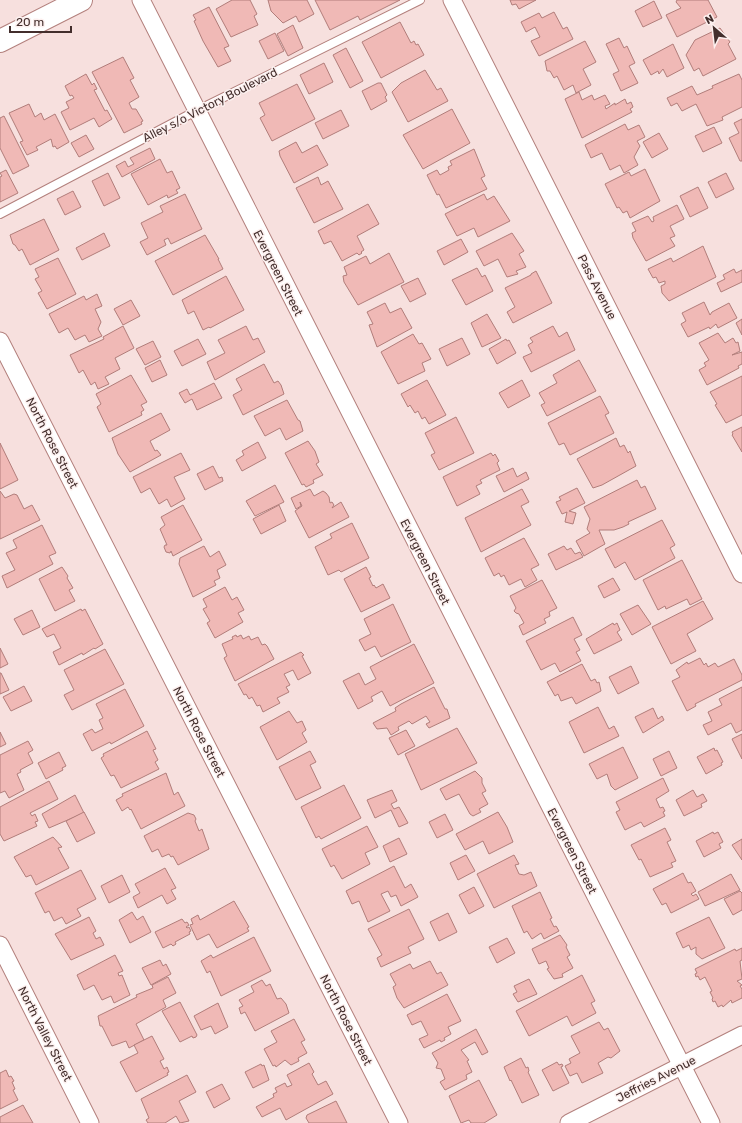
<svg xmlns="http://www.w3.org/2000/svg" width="742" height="1123" font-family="Rubik,sans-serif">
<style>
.building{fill:#f0b9b6;stroke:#b17d7a}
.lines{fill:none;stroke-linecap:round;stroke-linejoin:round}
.lane-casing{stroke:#b3807d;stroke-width:10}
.street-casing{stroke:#b3807d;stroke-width:19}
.secondary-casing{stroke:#b3807d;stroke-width:24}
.lane{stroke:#fff;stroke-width:8}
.street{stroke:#fff;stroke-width:17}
.secondary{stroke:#fff;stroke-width:22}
.labels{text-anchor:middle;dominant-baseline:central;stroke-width:3;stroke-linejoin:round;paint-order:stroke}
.street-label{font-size:12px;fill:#432e2c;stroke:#fcf0ef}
</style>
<rect width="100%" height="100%" fill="#f7e0de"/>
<g class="building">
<polygon points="232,0 250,0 257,14 254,16 258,25 231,37 216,9"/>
<polygon points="268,0 307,0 314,14 299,22 296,16 283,23 271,11"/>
<polygon points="315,0 400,0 360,20 358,16 330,30"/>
<polygon points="510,0 536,0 519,9 516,4 512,5"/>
<polygon points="677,0 708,0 717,17 677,37 666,15 681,8 676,2"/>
<polygon points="654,1 662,18 643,27 635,11"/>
<polygon points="209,7 229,46 224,48 231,61 218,67 203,41 194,21 196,20 193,15"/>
<polygon points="554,12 563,29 567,27 573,39 539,56 531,41 540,37 535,27 526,32 521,22 539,13 542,18"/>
<polygon points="400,22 411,43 414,41 416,45 418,44 424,55 381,78 362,42"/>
<polygon points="293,25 303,48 288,56 277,34"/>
<polygon points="720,28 730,42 728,44 736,59 703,76 699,68 694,71 686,55 695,40"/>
<polygon points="275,33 284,51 268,59 259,41"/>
<polygon points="619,38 624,48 627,46 635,63 629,66 638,83 621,91 613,74 619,71 606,44"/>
<polygon points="585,41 596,62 583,69 591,85 576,93 573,85 564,90 557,76 554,78 550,71 547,71 545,61"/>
<polygon points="673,44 684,68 667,77 663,69 659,74 658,71 651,75 643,60"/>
<polygon points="346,48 363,81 350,88 333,55"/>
<polygon points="123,57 134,78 130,80 139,97 129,103 132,109 136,109 143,121 141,122 142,124 124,133 92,72"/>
<polygon points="324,63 333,82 309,94 300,75"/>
<polygon points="425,70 437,90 441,88 448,101 408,122 392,92 401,83"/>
<polygon points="86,74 92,85 94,83 97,89 94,90 105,111 107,110 112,119 99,127 94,118 70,130 61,112 69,108 66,102 74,98 72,95 70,96 65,86"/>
<polygon points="739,74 742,80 742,107 722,117 723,120 707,126 696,104 682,111 677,103 671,106 667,98 692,86 697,95 713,88 712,86"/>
<polygon points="378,83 381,83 387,95 385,97 387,101 371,110 362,91"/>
<polygon points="297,84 315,119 272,141 260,118 265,115 259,103"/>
<polygon points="579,92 582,100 592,95 594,100 605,95 610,104 605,106 606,109 615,103 615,105 625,99 627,104 631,102 633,107 630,109 632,112 582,138 565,99"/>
<polygon points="29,104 35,117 41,113 44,120 55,114 69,142 57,149 55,146 53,147 51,139 36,147 38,150 27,155 20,142 23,141 9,113"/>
<polygon points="452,109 470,143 423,169 403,135"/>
<polygon points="341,110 349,126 323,139 315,123"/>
<polygon points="4,116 29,166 13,174 0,148 0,118"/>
<polygon points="742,119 742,161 740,161 729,138 739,133 734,123"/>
<polygon points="625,124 628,130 639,125 645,137 637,141 640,146 634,157 638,165 624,173 620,165 610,170 602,153 591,158 585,145"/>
<polygon points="714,127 722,143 703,152 695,136"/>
<polygon points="659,133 668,149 652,158 643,142"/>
<polygon points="86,135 94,149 79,157 71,143"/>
<polygon points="296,142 302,153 317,145 328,165 294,183 280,156 279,151"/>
<polygon points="150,148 155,159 122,177 116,166 125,161 128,167 134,164 130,158"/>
<polygon points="474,149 485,176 481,178 487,189 446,208 439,194 437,195 427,175 437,170 440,175 449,170 448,167 452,165 450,161"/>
<polygon points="160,159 167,173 172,171 180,188 176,190 178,193 168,198 167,195 148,205 131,174"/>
<polygon points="645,169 660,201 630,218 627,211 623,213 619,207 617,208 605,184 629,172 631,176"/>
<polygon points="6,170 18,193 0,202 0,177 2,176 0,173"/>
<polygon points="108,173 120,198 104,206 92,181"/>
<polygon points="726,173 734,189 716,198 708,182"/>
<polygon points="318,177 321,185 328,181 343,209 314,223 296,188"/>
<polygon points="698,187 708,208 690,217 680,196"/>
<polygon points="73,191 81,207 65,215 57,199"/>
<polygon points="185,194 202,229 171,244 168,238 164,240 166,245 147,255 140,242 148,238 141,223 163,212 160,206"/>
<polygon points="484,194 487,200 494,196 510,221 478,237 474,228 457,236 445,214"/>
<polygon points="368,204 379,224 357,236 364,250 361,252 362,253 359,255 357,253 342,261 331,241 324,244 318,231"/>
<polygon points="677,205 684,219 670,226 675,236 670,238 675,246 646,261 633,238 632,233 636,231 632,223 648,216 652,222 654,221 653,217"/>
<polygon points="44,219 59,250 30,265 22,249 19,251 15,245 13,244 10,235"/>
<polygon points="104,233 110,246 82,260 76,248"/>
<polygon points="512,233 524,251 519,254 526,267 516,271 518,274 507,277 498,259 484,266 476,251"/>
<polygon points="205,235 219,259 218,259 223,269 173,295 155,261"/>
<polygon points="461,239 468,252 444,265 437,251"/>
<polygon points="703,246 716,277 669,301 662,293 661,286 665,284 665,281 659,283 656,277 653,278 648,269 671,258 673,262"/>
<polygon points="389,253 404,282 358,305 344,282 343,276 347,275 344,267 366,256 370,264"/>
<polygon points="58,258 76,294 47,309 38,293 42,291 35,279 39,277 35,269"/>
<polygon points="477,268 482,277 485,275 493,291 466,305 452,280"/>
<polygon points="734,269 736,273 742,270 742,282 721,292 717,283 725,279 723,275"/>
<polygon points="536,271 552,303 513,323 507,312 515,307 505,288 531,275 531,274"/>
<polygon points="226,276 244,310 210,328 209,327 203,330 194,311 188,314 182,300"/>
<polygon points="418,278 426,294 410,302 401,286"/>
<polygon points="97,294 102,306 95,309 101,322 98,329 102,336 89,342 85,335 75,340 68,328 59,333 49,314 84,296 86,300"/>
<polygon points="131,300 140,316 123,325 114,309"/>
<polygon points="704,302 710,315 712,312 729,303 737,318 718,328 716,324 710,329 709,327 688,337 681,324 686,321 682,313"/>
<polygon points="385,303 390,313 401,308 412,328 377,347 369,325 373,324 367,312"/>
<polygon points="487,314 501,338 482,347 471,323"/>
<polygon points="742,319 742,335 736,323"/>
<polygon points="123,326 134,348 115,358 120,369 105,377 109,384 98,389 95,382 91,385 83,370 79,373 70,355 104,339 103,337"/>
<polygon points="246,326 253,340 258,338 265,352 215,380 207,362 225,353 218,340"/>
<polygon points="553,326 559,337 567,332 575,350 531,372 523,357 532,353 528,345 533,342 530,338"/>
<polygon points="718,333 725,343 733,338 736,343 738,342 740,351 732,355 742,352 742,364 738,366 739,368 707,385 699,370 706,366 704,363 709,360 699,343"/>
<polygon points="413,334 419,344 422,343 431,359 422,363 425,371 398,384 381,352"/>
<polygon points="462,338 470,354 447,366 439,349"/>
<polygon points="198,339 206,354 182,366 174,351"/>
<polygon points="506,339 507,341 509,340 516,353 497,364 489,349"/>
<polygon points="153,341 161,357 145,365 136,349"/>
<polygon points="160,360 167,375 152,382 145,368"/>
<polygon points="579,360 596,391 547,416 541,405 545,403 539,393 557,383 553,375"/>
<polygon points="264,364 274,383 278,381 281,385 284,394 243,415 233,395 242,390 236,379"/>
<polygon points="131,375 147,402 141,405 144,410 141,412 142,415 109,432 97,407 101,404 96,394"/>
<polygon points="742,376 742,415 726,423 715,405 717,404 710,392"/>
<polygon points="427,380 446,415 429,424 425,417 422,419 418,411 415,413 410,405 408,407 401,394"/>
<polygon points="522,380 530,396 508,408 499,393"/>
<polygon points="214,383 222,398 197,410 192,399 185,403 179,393 187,389 190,395"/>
<polygon points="600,396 609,413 605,415 614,433 570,455 564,443 559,445 548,423"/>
<polygon points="287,400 298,420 300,421 303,431 286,440 280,428 265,436 254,416"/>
<polygon points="161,413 170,430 150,441 155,451 157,450 161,455 130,472 118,454 112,438"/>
<polygon points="456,417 474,453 439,470 431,455 435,453 425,433"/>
<polygon points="742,427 742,452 732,435 733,434 732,432"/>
<polygon points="616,438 620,447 624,445 628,453 630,451 636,466 602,485 593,488 577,459"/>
<polygon points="308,441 315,451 319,462 316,464 323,475 313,480 314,483 306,487 304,484 302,485 285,453"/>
<polygon points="258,442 266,458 242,471 236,460 244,455 242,451"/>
<polygon points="0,443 18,480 0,489"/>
<polygon points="181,453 190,470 174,477 185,499 171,507 167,499 159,504 150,488 141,493 133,477"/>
<polygon points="491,453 493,456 495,454 499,461 497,463 500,470 480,480 482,483 476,486 480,494 457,506 443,477"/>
<polygon points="213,466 219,478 222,477 223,481 205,490 197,474"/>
<polygon points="513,468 517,477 526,472 529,479 504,492 496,476"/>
<polygon points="637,480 641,488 645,486 656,509 628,522 629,524 623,527 614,530 599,530 605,544 584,556 576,541 590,533 587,529 590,519 584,507"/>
<polygon points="275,485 284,502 255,516 246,501"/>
<polygon points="577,488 585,503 569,511 576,513 573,524 565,522 567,512 562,514 556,502 561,500 559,497"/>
<polygon points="310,489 314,496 323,491 326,493 329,497 330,503 332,502 334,505 332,508 341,502 349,517 309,538 295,511 302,506 300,502 301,506 296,509 291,498"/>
<polygon points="522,489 529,502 521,506 531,525 481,552 465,518"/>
<polygon points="0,491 5,498 14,494 17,495 24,509 32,505 40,520 0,539"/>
<polygon points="183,505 202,540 173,556 171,551 170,553 166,552 164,547 165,545 167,545 160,529 165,525 161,517"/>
<polygon points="279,505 286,521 261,534 253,519"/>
<polygon points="662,520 675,545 670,548 675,558 635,580 625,562 615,568 605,549"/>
<polygon points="352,523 369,558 341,572 339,570 328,575 315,547 332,538 330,534"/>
<polygon points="42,525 56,553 49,556 53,564 7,588 2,576 15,570 6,553 17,548 13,540"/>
<polygon points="524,538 539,565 531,569 537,580 525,587 521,579 509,585 504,575 501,577 499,573 494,576 485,558"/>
<polygon points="204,546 210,557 219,551 226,565 217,570 220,578 214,581 216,585 193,597 179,564 180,558"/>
<polygon points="564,546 567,550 571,548 575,554 580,552 583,557 556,570 548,554"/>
<polygon points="682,560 702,599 690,605 687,599 666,609 665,606 658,610 643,580"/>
<polygon points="62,567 68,576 67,578 73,588 69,590 75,601 55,611 39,579"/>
<polygon points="366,567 371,577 369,578 373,586 374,585 376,588 383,584 390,598 361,612 344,579"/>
<polygon points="613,578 620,590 604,598 598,586"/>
<polygon points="542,580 557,608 549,612 550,616 544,619 546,623 523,635 519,626 524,623 519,614 516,613 514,611 516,608 510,596"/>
<polygon points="225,587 232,600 237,597 244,610 238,613 243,622 215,638 207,623 210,621 203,609 207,607 203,599"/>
<polygon points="703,601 713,619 687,634 696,651 671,664 652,627"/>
<polygon points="393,604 411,642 381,657 375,646 365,651 359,640 371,634 364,619"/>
<polygon points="638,605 651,624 632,635 620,614"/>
<polygon points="81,609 82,611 85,609 103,644 95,649 94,648 83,655 82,653 59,665 53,652 61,648 54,634 47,637 42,629"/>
<polygon points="32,610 40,627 23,635 14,619"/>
<polygon points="573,617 582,635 574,639 580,650 576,652 581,661 560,672 555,663 541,670 526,641"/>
<polygon points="613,623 614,625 617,623 620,630 617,632 622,640 594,654 586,639"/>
<polygon points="236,635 237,637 241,635 243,639 249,636 251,640 258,637 262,645 265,644 267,646 274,659 235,681 224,658 227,656 222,644 233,639 232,637"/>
<polygon points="414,644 434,683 390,706 382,691 371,697 373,701 358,709 343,681 359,673 365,685 376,679 370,667"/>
<polygon points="0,648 8,664 0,668"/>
<polygon points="105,649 124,684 72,710 64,695 74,690 64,670"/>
<polygon points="301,652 304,655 302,656 311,673 298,680 293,670 284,674 290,685 286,687 289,692 277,698 280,703 263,712 260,705 257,706 252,697 249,699 246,694 244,695 238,684"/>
<polygon points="700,658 704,665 706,663 708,667 715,663 718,667 734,659 742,675 742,680 695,704 696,706 687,711 672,681 680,677 676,670 687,662 688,664"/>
<polygon points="582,664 591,681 595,679 597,683 599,682 601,691 576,704 572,697 561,701 558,694 555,696 547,682"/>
<polygon points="631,666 639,683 618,694 609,677"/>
<polygon points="0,673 1,673 9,690 0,694"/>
<polygon points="24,686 32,701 11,711 3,697"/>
<polygon points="434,687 445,709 447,709 450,718 429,728 426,724 430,722 426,716 412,724 409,721 398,727 399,730 391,735 387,728 377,729 373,723 396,711 395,708 401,704"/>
<polygon points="742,687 742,730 736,733 731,723 708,735 703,725 712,721 708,712 722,705 719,699"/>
<polygon points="125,689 144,726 111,744 110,742 92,751 83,734 92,729 95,733 103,729 99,720 103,718 96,704"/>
<polygon points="598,707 609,729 614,726 619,736 584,753 569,722"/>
<polygon points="653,708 658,719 662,716 664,720 643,733 635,717"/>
<polygon points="289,711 297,723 302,721 306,730 302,733 307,742 277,760 260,727"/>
<polygon points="457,728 477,763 421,790 405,754"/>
<polygon points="406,730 415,746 398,755 389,738"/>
<polygon points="147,731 156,749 153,750 158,760 155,762 159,769 121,788 114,775 111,776 101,758 104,756 103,754"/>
<polygon points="0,732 6,744 0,747"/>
<polygon points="742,734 742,759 732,739"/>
<polygon points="28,741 33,750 28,753 33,763 20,770 21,772 17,774 24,790 9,798 5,791 0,793 0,755"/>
<polygon points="623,747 638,778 615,790 611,786 607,774 597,779 589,764"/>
<polygon points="714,748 715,751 717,750 723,762 721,763 722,765 706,774 697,757"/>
<polygon points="310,751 316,762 310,765 321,788 296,800 279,767"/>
<polygon points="669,751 677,768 661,776 653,759"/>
<polygon points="59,752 66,766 62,768 63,770 46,779 38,763"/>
<polygon points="475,771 482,778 482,783 486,791 482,793 488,804 479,809 481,812 473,816 470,814 459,794 446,800 440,789"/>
<polygon points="166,773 174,795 178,792 185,806 141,829 131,809 130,810 128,807 122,811 116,800 123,796 122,794"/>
<polygon points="663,778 669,791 656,799 660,808 663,807 665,811 663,812 665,816 644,827 641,822 625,830 616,812 620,810 616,802"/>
<polygon points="49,781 58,799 30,813 32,816 35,814 38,821 35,822 37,826 4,841 0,834 0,807"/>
<polygon points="344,785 361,818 321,839 319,836 316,838 301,807"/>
<polygon points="392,790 397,801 391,804 394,809 399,807 408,823 399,827 391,810 375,818 367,800"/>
<polygon points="693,790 697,797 703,794 707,801 701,804 702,807 684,816 676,800"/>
<polygon points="75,795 84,813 49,828 42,814"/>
<polygon points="84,812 95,833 77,842 66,821"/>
<polygon points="498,812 507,827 513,842 489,854 483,841 465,850 456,834"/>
<polygon points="188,813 194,815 196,819 195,821 199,831 202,829 209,849 178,865 173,856 171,857 169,854 162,857 158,849 152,852 144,836"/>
<polygon points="445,814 453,830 437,838 429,822"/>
<polygon points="367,826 378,847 365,853 370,864 342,879 334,865 331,867 322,849"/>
<polygon points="665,828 671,840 667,842 676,861 671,863 673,867 650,877 641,859 639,860 631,845"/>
<polygon points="713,832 714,834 718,832 723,842 719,844 721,848 704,857 696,841"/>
<polygon points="53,837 62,847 58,848 69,868 36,885 31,875 26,877 14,857"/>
<polygon points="399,838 407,854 390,862 383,846"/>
<polygon points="742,839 742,860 732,845"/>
<polygon points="466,855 475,871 458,880 450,863"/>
<polygon points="514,855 519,864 515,865 519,874 524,875 531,872 537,886 494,908 477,874"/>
<polygon points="394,866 405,888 411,884 418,897 401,906 396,895 391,897 388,891 381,894 390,911 368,922 359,901 352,904 346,891"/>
<polygon points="165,868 176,888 171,890 176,899 167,904 162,895 138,908 133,897 140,893 135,884"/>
<polygon points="81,870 96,899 77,909 81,916 66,924 62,917 54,921 49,911 45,913 35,893"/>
<polygon points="683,873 688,883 691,882 696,891 691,894 693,896 696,894 699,899 671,913 666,903 662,905 653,889"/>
<polygon points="731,874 740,890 705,906 698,892"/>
<polygon points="122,875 130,892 109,903 101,886"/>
<polygon points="474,887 484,906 469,914 459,895"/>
<polygon points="740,891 742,893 742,910 733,915 724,899"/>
<polygon points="540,892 552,918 550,919 554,927 556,926 559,931 544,939 541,933 532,939 527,931 524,933 512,906"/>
<polygon points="234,901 249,927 247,928 249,931 217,948 209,934 197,940 190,925 193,924 191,919 198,915 200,920"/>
<polygon points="409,909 424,939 408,947 411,953 381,967 377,958 382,955 368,929"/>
<polygon points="132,912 137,920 143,916 151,932 130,943 119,920"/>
<polygon points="448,913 457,932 439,941 430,922"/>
<polygon points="89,917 96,931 93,933 96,939 100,937 104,945 71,960 55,934"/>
<polygon points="709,917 725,948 702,959 696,954 696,947 691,950 689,945 683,948 676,933"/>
<polygon points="182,919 185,923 187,922 189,925 186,927 187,928 189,927 191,931 189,932 190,934 175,942 176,944 173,946 171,944 163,948 155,932"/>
<polygon points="560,935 567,945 566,947 570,955 567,957 573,968 562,974 563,977 554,979 547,969 549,968 546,961 539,964 532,949"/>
<polygon points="254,937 271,971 221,996 210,971 207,973 201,961 211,955 213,958"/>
<polygon points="507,938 515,953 497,963 489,947"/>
<polygon points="742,948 742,960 740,961 742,979 737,981 742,985 740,986 742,989 742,998 732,1003 731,1000 723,1007 722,1005 718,1007 715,1001 713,1002 712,999 713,998 710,992 712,991 705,977 700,980 698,976 696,977 695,974 697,973 695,969 735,949 736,951"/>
<polygon points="115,955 123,971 118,973 119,976 122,975 130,995 114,1003 111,996 102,1000 94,985 84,990 77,975"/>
<polygon points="160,960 163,966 166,964 171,974 151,985 142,968"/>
<polygon points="430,961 437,974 441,972 448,985 404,1008 397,998 393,987 396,985 390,974 410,964 413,969"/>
<polygon points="582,975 595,1001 591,1003 596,1013 572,1026 567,1016 529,1036 516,1011"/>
<polygon points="168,977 176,993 163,1000 166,1007 136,1024 144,1040 129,1048 126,1041 112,1046 102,1026 100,1026 98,1016 137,997 136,995 153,988 152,985"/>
<polygon points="529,979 537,994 518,1002 513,994 517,992 514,986"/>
<polygon points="262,980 266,986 270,984 277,999 281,998 286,1004 289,1013 255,1031 245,1012 241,1014 239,1008 243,1006 239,1000 254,992 251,986"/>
<polygon points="447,994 461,1021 448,1027 451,1034 444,1038 445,1040 441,1042 440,1040 424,1048 419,1039 428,1035 421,1021 412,1025 407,1015"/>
<polygon points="180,1002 197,1035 196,1037 193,1038 192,1036 180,1042 162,1011"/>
<polygon points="218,1003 228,1027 215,1034 211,1026 201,1030 194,1016"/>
<polygon points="294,1019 305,1040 301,1042 307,1053 298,1058 299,1061 291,1065 285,1060 276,1067 275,1065 273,1066 264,1049 277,1042 271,1031"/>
<polygon points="599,1022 604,1030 608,1028 620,1051 611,1058 608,1057 598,1063 603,1073 582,1083 577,1073 570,1076 565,1066 571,1063 569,1059 580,1053 571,1036"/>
<polygon points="476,1029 488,1052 482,1055 475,1042 461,1050 469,1060 467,1061 472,1072 466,1075 467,1079 445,1090 440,1082 445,1079 441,1069 436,1068 438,1063 432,1053"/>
<polygon points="152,1036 164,1059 160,1061 164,1069 167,1067 169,1072 167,1073 168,1075 136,1092 120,1062 138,1053 134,1045"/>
<polygon points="521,1058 526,1068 528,1067 529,1071 528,1072 539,1095 522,1103 511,1080 510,1081 504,1067"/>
<polygon points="557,1062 559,1065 562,1064 563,1066 561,1067 569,1083 553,1091 542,1070"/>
<polygon points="309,1063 314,1072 312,1074 318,1085 326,1081 333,1094 286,1120 280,1108 262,1117 256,1107 274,1097 273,1094 277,1092 275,1088 285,1083 287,1087 292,1085 287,1075"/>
<polygon points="261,1064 262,1066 264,1065 269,1080 253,1088 245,1072"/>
<polygon points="6,1070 9,1077 11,1076 14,1081 12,1082 15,1089 13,1090 18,1100 0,1109 0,1073"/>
<polygon points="187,1075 196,1092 179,1101 189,1121 180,1123 176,1116 165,1123 148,1123 146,1120 149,1118 141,1099"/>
<polygon points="479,1080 497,1115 484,1123 471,1123 469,1120 461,1123 449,1096"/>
<polygon points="222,1084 230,1099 214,1108 206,1092"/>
<polygon points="336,1101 347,1123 309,1123 306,1118 307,1115"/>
<polygon points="23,1105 33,1123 0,1123 0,1117"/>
</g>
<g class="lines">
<defs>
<polyline id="lane" points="0,214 196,111 420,0"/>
<g id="street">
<polyline points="141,0 711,1123"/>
<polyline points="452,0 742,574"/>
<polyline points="0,341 399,1123"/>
<polyline points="0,945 90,1123"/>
<polyline points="569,1123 742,1035"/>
</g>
<polyline id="secondary" points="0,41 81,0"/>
</defs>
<use href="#lane" class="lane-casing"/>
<use href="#street" class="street-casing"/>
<use href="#secondary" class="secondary-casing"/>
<use href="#lane" class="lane"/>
<use href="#street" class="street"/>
<use href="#secondary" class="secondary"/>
</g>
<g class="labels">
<g class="street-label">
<text transform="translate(210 105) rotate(-27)">Alley s/o Victory Boulevard</text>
<text transform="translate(278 273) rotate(63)">Evergreen Street</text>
<text transform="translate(597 287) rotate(63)">Pass Avenue</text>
<text transform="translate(52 443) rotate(63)">North Rose Street</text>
<text transform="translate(425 562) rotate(63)">Evergreen Street</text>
<text transform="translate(199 732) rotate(63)">North Rose Street</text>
<text transform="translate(572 851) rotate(63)">Evergreen Street</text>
<text transform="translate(346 1020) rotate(63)">North Rose Street</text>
<text transform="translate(45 1034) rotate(63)">North Valley Street</text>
<text transform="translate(656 1079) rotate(-27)">Jeffries Avenue</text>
</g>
</g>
<g transform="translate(714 28) rotate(332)" stroke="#fcf0ef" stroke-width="3" paint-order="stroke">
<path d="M0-3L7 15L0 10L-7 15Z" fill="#432e2c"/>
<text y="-6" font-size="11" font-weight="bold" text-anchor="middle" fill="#432e2c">N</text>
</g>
<path d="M10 26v6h61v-6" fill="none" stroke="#432e2c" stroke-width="2"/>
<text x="16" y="26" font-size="12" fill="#432e2c" stroke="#fcf0ef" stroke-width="3" paint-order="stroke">20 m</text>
</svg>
